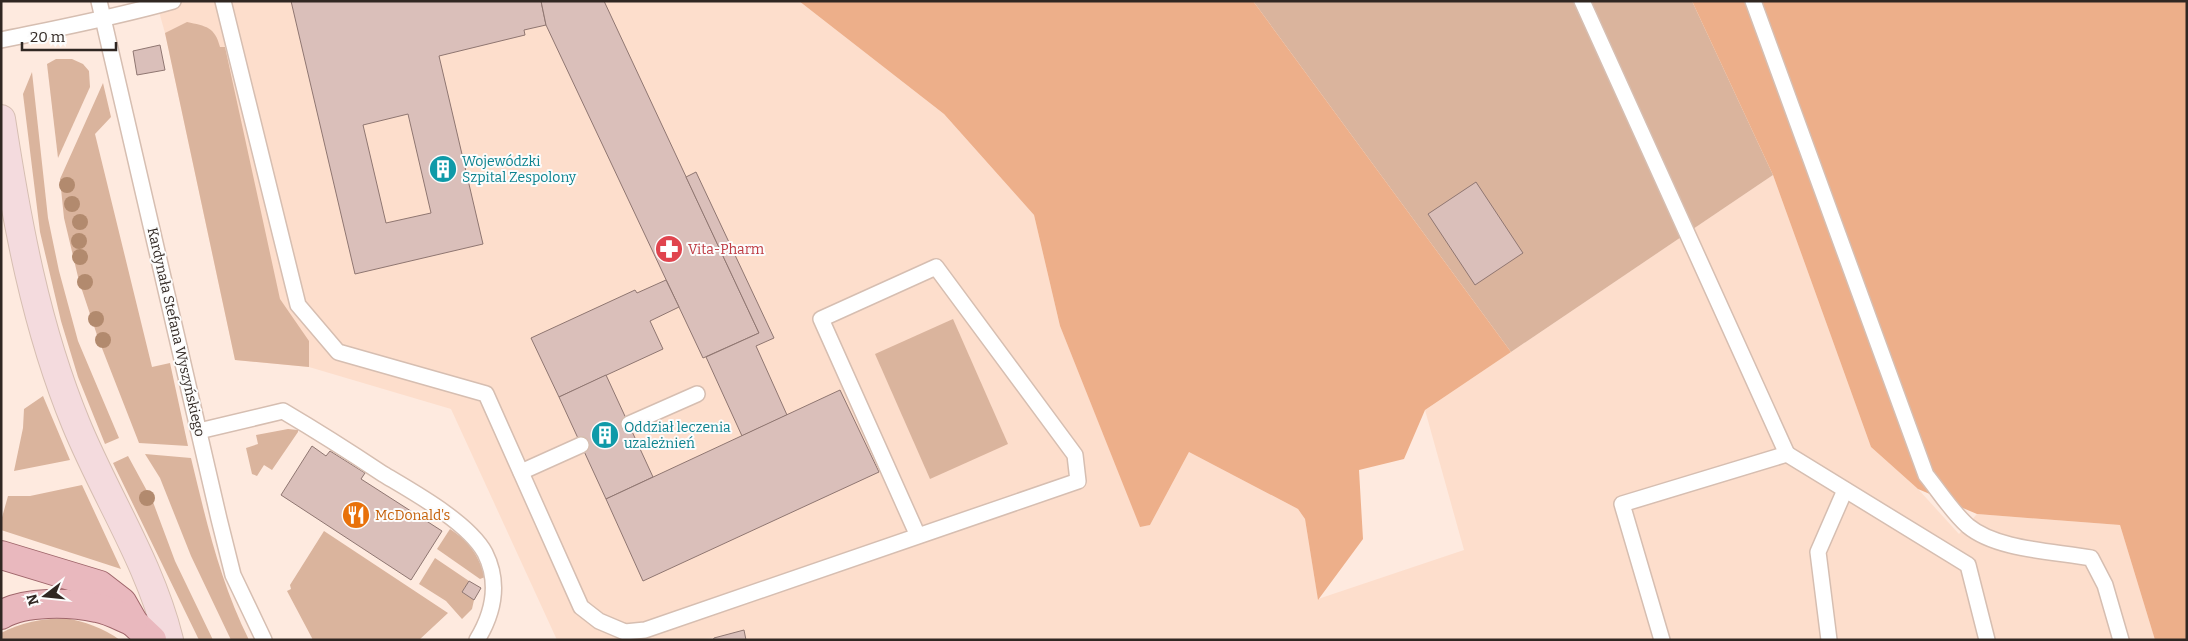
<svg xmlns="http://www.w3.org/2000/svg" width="2188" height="641" font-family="Bitter,serif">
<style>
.built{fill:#fddecc}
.green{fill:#dab49d}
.forest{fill:#edaf8a}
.building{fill:#dabfba;stroke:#8f7671;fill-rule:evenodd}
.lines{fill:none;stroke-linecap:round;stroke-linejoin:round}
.lane-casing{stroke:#d6beb1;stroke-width:18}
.secondary-casing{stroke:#d6beb1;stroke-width:30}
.primary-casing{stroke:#9f666b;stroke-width:30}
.lane{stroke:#fff;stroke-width:15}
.secondary{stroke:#f4dbde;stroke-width:28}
.primary{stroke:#e9b8be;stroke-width:28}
.tree{fill:#b28a6e}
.labels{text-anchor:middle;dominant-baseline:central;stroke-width:4;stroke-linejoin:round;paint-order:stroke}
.culture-label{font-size:14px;fill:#0d838f;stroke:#fcfcfc;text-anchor:start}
.health-label{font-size:14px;fill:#be3a42;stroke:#fcfcfc;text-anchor:start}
.street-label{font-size:14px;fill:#302722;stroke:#fcfcfc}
.food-label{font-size:14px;fill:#c56008;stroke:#fcfcfc;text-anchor:start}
</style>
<rect width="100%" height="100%" fill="#feeadf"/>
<polygon class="built" points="156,1 799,1 944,114 1034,215 1060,326 1140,526 1150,525 1189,452 1298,509 1305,519 1318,599 1464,550 1425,410 1773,175 1871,447 1918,489 1959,534 1977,514 2120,525 2155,640 746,640 744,631 714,638 693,640 557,640 451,409 309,367 235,360 165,33"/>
<g class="green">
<polygon points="1253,1 1692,1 1773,175 1511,352"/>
<path d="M187,22c19,4 28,5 33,25h5l55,252 29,42v26l-74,-7 -70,-327z"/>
<polygon points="56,59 72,59 83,64 89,71 90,87 58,158 47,64"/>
<polygon points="32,72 48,218 59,271 78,341 119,438 105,444 78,377 61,321 40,232 23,94"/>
<polygon points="103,83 111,117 95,134 152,367 170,363 188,446 139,443 98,338 79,281 64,218 60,179"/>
<polygon points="953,319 1008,444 930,479 875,354"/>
<polygon points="43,396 70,460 14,471 23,428 24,409"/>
<polygon points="288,429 298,430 298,432 272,470 264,465 257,476 252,474 246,448 258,444 256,435"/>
<path d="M145,454l46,4c15,62 29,124 58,182h-18l-40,-84 -31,-78z"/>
<polygon points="128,456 153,502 175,561 213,640 199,640 113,463"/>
<polygon points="82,485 121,569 1,530 1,521 8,496 30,496"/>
<path d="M450,529c20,13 28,26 35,48l-5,2 -43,-30z"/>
<polygon points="324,531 448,613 419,640 313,640 287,591 291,589 290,585"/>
<polygon points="435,558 469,581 462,592 474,600 472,609 462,619 446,601 419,584"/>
<path d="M65,618c20,4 37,9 55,22h-119v-7c21,-11 40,-14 64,-15z"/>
</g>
<g class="forest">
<polygon points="799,1 1253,1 1511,352 1425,410 1404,459 1359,470 1363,539 1318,600 1305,519 1298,509 1189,452 1150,525 1140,527 1060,326 1034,215 944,114"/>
<polygon points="1692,1 2187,1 2187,640 2155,640 2120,525 1977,514 1918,489 1871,447 1773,175"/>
</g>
<g class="building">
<path d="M291,1h250l5,24 -22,5 1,5 -86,21 44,188 -128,30zM408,114l23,99 -45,10 -23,-98z"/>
<polygon points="541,1 604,1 759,333 703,358 546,25"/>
<polygon points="160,45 165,70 137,75 133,51"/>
<polygon points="696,172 774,338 756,346 787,415 742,436 706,357 759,333 686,177"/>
<polygon points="1476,182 1523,253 1475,285 1428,214"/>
<polygon points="666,280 679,307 650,321 663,349 559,397 531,338 635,290 637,293"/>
<polygon points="606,375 653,477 606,499 559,397"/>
<polygon points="840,390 879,472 643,581 606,499"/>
<polygon points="312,446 326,456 330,451 365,473 361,479 442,531 411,580 281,495"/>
<polygon points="469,581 481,588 474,600 462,592"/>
<polygon points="744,630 746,640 713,640 714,638"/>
</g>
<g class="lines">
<defs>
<g id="lane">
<polyline points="99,1 219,519 233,575 264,640"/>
<polyline points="223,1 298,305 338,352 486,394 581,607 599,621 625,632 645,630 1078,481 1075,455 936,267 821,319 918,536"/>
<polyline points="1582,1 1787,454"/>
<path d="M1753,1l173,474c13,16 26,37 42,51 29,24 85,25 123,32l14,27 16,55"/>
<path d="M1,40c58,-12 116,-23 172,-39"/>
<polyline points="629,424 697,394"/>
<path d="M199,431l84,-20c34,20 67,41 100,63 30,18 85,48 102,79 15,30 9,59 -8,87"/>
<polyline points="521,472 581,445"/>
<polyline points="1662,640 1622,504 1787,454 1968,565 1987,640"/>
<polyline points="1829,640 1818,552 1845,490"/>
</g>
<path id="secondary" d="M1,119c16,104 35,208 75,305 30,73 74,139 93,216"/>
<g id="primary">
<polyline points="1,555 100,585 122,602 134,623 152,640"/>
<path d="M1,615c23,-14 69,-13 96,-7 12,2 24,9 36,14"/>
</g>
</defs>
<use href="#lane" class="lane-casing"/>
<use href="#secondary" class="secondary-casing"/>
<use href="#primary" class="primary-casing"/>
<use href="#lane" class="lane"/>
<use href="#secondary" class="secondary"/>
<use href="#primary" class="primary"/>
</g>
<g class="tree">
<circle cx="67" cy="185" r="8"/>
<circle cx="72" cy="204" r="8"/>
<circle cx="80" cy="222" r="8"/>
<circle cx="79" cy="241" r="8"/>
<circle cx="80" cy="257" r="8"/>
<circle cx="85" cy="282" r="8"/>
<circle cx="96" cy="319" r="8"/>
<circle cx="103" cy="340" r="8"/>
<circle cx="147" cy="498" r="8"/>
</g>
<defs>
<symbol id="building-disc" viewBox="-11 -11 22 22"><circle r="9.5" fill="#0f9aa8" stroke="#fcfcfc"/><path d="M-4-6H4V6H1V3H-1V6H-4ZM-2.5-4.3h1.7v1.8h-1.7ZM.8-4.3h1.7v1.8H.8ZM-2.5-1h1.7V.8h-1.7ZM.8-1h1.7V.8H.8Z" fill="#fff"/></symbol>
<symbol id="pharmacy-disc" viewBox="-11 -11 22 22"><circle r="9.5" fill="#e0444e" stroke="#fcfcfc"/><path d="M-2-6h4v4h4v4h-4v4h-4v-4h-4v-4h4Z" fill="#fff"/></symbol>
<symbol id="restaurant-disc" viewBox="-11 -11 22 22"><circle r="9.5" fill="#e8710a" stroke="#fcfcfc"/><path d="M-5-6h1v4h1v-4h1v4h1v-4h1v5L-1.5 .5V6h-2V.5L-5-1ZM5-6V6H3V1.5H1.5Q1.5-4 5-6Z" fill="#fff"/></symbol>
</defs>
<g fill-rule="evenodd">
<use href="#building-disc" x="427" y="153" width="32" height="32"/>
<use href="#pharmacy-disc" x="653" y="233" width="32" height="32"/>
<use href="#building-disc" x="589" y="419" width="32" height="32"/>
<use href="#restaurant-disc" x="340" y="499" width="32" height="32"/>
</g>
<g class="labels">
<g class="culture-label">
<text x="462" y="161">Wojewódzki<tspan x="462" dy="16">Szpital Zespolony</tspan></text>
<text x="624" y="427">Oddział leczenia<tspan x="624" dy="16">uzależnień</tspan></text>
</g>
<g class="health-label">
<text x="688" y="249">Vita-Pharm</text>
</g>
<g class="street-label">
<text transform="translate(176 332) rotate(77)">Kardynała Stefana Wyszyńskiego</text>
</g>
<g class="food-label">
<text x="375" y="515">McDonald's</text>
</g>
</g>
<rect width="2188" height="641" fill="none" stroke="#302722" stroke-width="5"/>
<g transform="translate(45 596) rotate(254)" stroke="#fcfcfc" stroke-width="4" paint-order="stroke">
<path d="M0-4L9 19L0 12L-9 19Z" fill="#302722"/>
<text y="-8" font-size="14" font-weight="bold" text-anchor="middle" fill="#302722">N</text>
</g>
<path d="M22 42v8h94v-8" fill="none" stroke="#302722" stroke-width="2.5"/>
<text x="30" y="42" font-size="15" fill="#302722" stroke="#fcfcfc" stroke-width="4" paint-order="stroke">20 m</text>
</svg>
